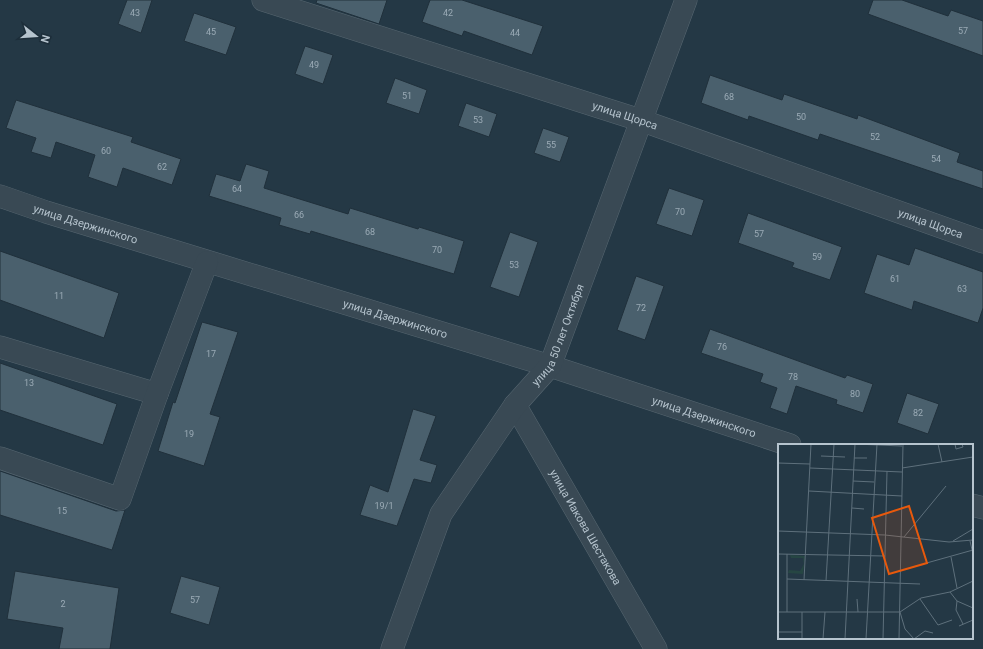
<svg xmlns="http://www.w3.org/2000/svg" width="983" height="649" font-family="Roboto,sans-serif">
<style>
.building{fill:#4a606d;stroke:#20303b}
.lines{fill:none;stroke-linecap:round;stroke-linejoin:round}
.minor-casing{stroke:#576771;stroke-width:23}
.minor{stroke:#394954;stroke-width:22}
.labels{text-anchor:middle;dominant-baseline:central;stroke-width:4;stroke-linejoin:round;paint-order:stroke}
.number-label{font-size:9px;fill:#9babb6}
.street-label{font-size:11px;fill:#b6c4ce;stroke:#1d2e3a}
.inset-road{fill:none;stroke:#5e707c;stroke-width:1}
.view{fill:#e8590c;fill-opacity:0.15;stroke:#e8590c;stroke-width:2}
.inset-edge{fill:none;stroke:#b6c4ce;stroke-width:2}
</style>
<rect width="100%" height="100%" fill="#243845"/>
<g class="building">
<polygon points="127,0 152,0 141,33 118,24"/>
<polygon points="317,0 387,0 379,24 316,3"/>
<polygon points="430,0 462,0 543,26 532,55 464,31 462,36 422,22"/>
<polygon points="873,0 902,0 948,16 951,10 983,21 983,56 868,14"/>
<polygon points="194,13 236,27 226,55 184,41"/>
<polygon points="305,46 333,55 323,84 295,74"/>
<polygon points="710,75 782,100 784,94 857,119 858,115 960,153 957,162 983,171 983,189 820,134 818,140 749,116 748,120 701,103"/>
<polygon points="395,78 427,90 419,114 386,103"/>
<polygon points="16,100 133,137 131,142 181,159 172,185 123,168 117,187 88,177 95,155 56,142 51,158 31,152 36,138 6,128"/>
<polygon points="466,103 497,114 489,137 458,126"/>
<polygon points="543,128 569,137 560,162 534,153"/>
<polygon points="246,164 269,171 264,188 348,214 350,208 418,229 419,227 464,241 454,274 311,231 310,234 279,225 281,218 209,196 216,174 240,181"/>
<polygon points="669,188 704,200 692,236 656,224"/>
<polygon points="748,213 842,247 830,280 792,267 794,263 738,243"/>
<polygon points="510,232 538,242 519,297 490,287"/>
<polygon points="915,248 983,272 983,308 978,323 914,301 912,310 864,293 877,254 909,265"/>
<polygon points="0,251 119,293 104,338 0,300"/>
<polygon points="636,276 664,286 645,340 617,330"/>
<polygon points="202,322 238,332 210,414 220,417 204,466 158,451 173,402 175,403"/>
<polygon points="710,329 845,378 847,375 873,384 863,413 836,404 837,400 796,386 787,414 770,408 777,388 760,382 763,374 701,353"/>
<polygon points="0,363 117,404 103,445 0,410"/>
<polygon points="907,393 939,404 928,434 897,423"/>
<polygon points="413,409 436,416 420,460 437,465 431,483 414,479 397,526 360,515 370,485 388,492"/>
<polygon points="0,471 116,511 125,510 112,550 0,515"/>
<polygon points="15,571 119,588 110,649 59,649 63,628 7,619"/>
<polygon points="181,576 220,587 209,625 170,613"/>
</g>
<g class="lines">
<defs>
<g id="minor">
<path id="s1" d="M263,0l380,121 340,121"/>
<path id="s2" d="M0,196l46,16 504,154 240,79"/>
<polyline points="0,347 157,394"/>
<path id="s3" d="M515,405l141,244"/>
<polyline points="0,458 120,499 157,394 207,262"/>
<polyline points="972,505 983,508"/>
<path id="s4" d="M392,649l49,-135 74,-109 35,-39 136,-366"/>
</g>
</defs>
<use href="#minor" class="minor-casing"/>
<use href="#minor" class="minor"/>
</g>
<g class="labels">
<g class="number-label">
<text x="135" y="13">43</text>
<text x="448" y="13">42</text>
<text x="963" y="31">57</text>
<text x="211" y="32">45</text>
<text x="515" y="33">44</text>
<text x="314" y="65">49</text>
<text x="407" y="96">51</text>
<text x="729" y="97">68</text>
<text x="801" y="117">50</text>
<text x="478" y="120">53</text>
<text x="875" y="137">52</text>
<text x="551" y="145">55</text>
<text x="106" y="151">60</text>
<text x="936" y="159">54</text>
<text x="162" y="167">62</text>
<text x="237" y="189">64</text>
<text x="680" y="212">70</text>
<text x="299" y="215">66</text>
<text x="370" y="232">68</text>
<text x="759" y="234">57</text>
<text x="437" y="250">70</text>
<text x="817" y="257">59</text>
<text x="514" y="265">53</text>
<text x="895" y="279">61</text>
<text x="962" y="289">63</text>
<text x="59" y="296">11</text>
<text x="641" y="308">72</text>
<text x="722" y="347">76</text>
<text x="211" y="354">17</text>
<text x="793" y="377">78</text>
<text x="29" y="383">13</text>
<text x="855" y="394">80</text>
<text x="918" y="413">82</text>
<text x="189" y="434">19</text>
<text x="384" y="506">19/1</text>
<text x="62" y="511">15</text>
<text x="195" y="600">57</text>
<text x="63" y="604">2</text>
</g>
<g class="street-label">
<text stroke="none"><textPath href="#s1" startOffset="380">улица Щорса</textPath></text>
<text stroke="none"><textPath href="#s1" startOffset="704">улица Щорса</textPath></text>
<text stroke="none"><textPath href="#s2" startOffset="90">улица Дзержинского</textPath></text>
<text stroke="none"><textPath href="#s2" startOffset="414">улица Дзержинского</textPath></text>
<text stroke="none"><textPath href="#s4" startOffset="359">улица 50 лет Октября</textPath></text>
<text stroke="none"><textPath href="#s2" startOffset="738">улица Дзержинского</textPath></text>
<text stroke="none"><textPath href="#s3" startOffset="141">улица Иакова Шестакова</textPath></text>
</g>
</g>
<g transform="translate(778 444)">
<rect width="195" height="195" fill="#243845"/>
<path d="M12,111l15,1 -2,18 -15,-1 1,-3 11,1 4,-7 -1,-6h-12z" fill="#264643"/>
<path class="inset-road" d="M77,0l47,2M160,0l4,18M177,0l1,5 7,-2 -1,-3M43,12l24,1M76,14h13M0,19l32,1M32,24l92,4M124,24l71,-11M75,37l21,1M31,47l93,5M74,64l12,1M0,87l107,4 64,7 24,-2M126,93l42,-51M175,97l20,-12M192,97l3,13M0,110l107,2M9,110v58M173,113l6,31M145,120l50,-14M9,135l133,5M26,136l7,-136M48,137l8,-137M172,148l7,9 16,7M79,155l1,13M142,155l18,26 14,-5M179,157l-1,9 7,14M0,168h122l21,-14 29,-6 23,-11M122,168l5,17 9,10 11,-8 8,2M181,182l14,-6M0,188h24M24,195v-27M45,195l2,-27M67,195l10,-195M88,195l11,-195M105,195l4,-168M121,195l4,-195"/>
<path class="view" d="M131,62l18,57 -38,11 -17,-56z"/>
<rect width="195" height="195" class="inset-edge"/>
</g>
<g transform="translate(36 36) rotate(107)" stroke="#1d2e3a" stroke-width="3" paint-order="stroke">
<path d="M0-3L7 15L0 10L-7 15Z" fill="#b6c4ce"/>
<text y="-6" font-size="11" font-weight="bold" text-anchor="middle" fill="#b6c4ce">N</text>
</g>
</svg>
